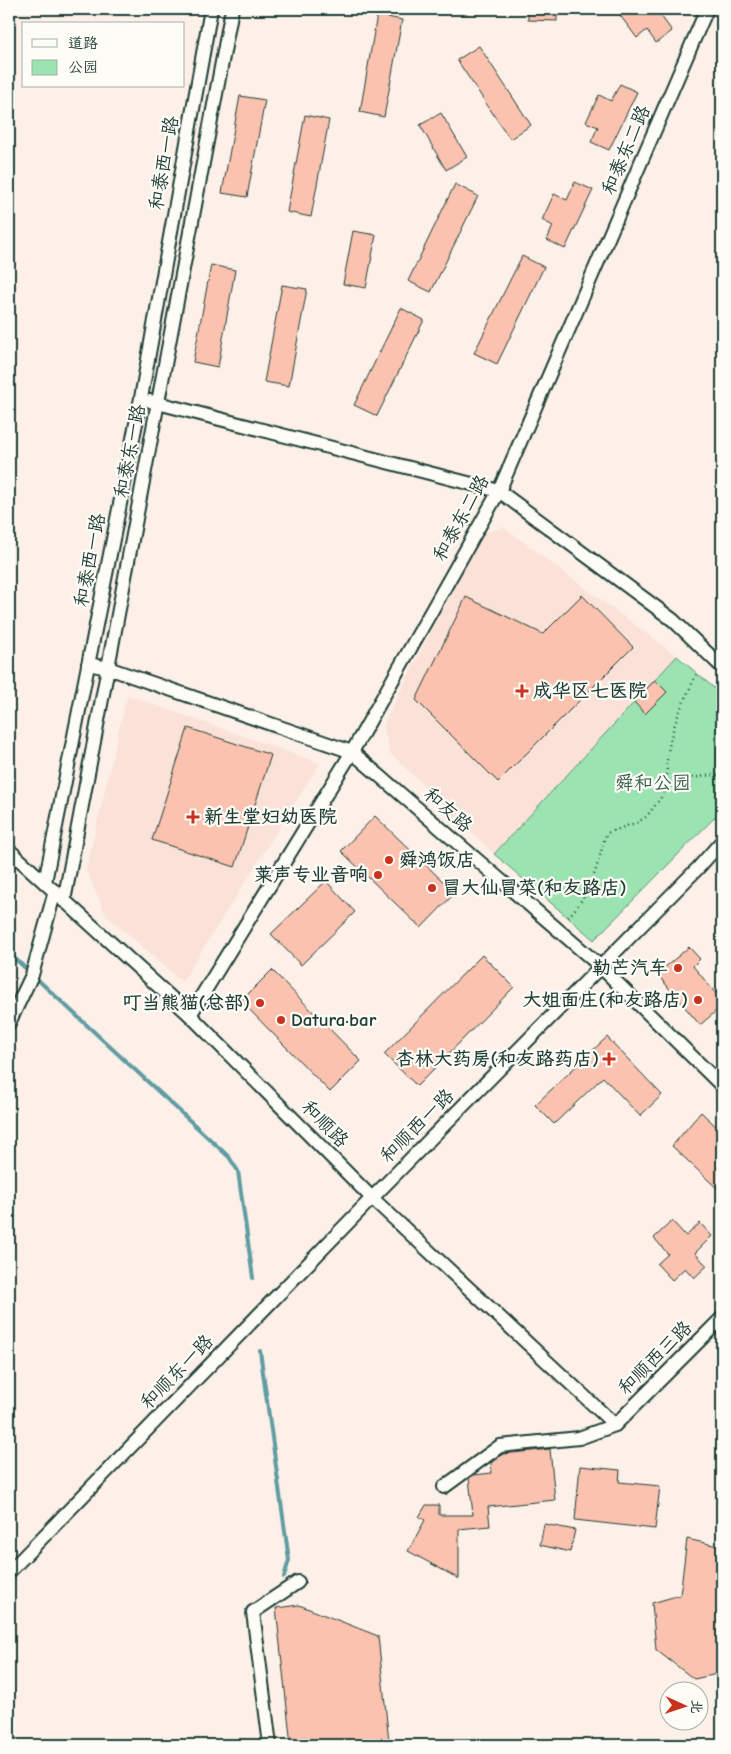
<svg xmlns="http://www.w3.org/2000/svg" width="731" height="1754" font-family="'Comic Neue','LXGW WenKai TC',sans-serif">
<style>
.built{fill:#fbe2d8}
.green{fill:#9be3b1;stroke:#5d9072}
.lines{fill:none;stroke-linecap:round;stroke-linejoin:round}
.stream{stroke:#619ca2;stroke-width:4}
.building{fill:#fac2af;stroke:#1f3d34}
.minor-casing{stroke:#1f3d34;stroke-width:16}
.path{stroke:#1f3d34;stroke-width:2.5;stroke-dasharray:1 4;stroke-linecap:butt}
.minor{stroke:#fdfcf7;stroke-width:12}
.poi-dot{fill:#c8321e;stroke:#fdfcf7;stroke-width:2}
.labels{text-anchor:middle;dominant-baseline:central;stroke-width:4.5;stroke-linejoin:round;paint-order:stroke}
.street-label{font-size:19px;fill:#1f3d34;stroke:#fdfcf7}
.poi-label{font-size:19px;font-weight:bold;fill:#1f3d34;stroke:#fdfcf7;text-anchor:start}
.park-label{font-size:19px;fill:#385e4d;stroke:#fdfcf7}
</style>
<rect width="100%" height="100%" fill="#fcf0e9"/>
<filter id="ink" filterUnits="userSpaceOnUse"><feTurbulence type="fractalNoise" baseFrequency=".02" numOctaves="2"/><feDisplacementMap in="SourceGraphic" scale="10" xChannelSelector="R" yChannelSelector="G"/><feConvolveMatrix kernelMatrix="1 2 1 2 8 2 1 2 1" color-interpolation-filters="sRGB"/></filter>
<g filter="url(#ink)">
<g class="built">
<polygon points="503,527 677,656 494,854 390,753 383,725 481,534"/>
<polygon points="127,695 320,763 182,982 105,914 86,870"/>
</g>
<polygon class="green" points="677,656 722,695 722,810 594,940 494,854"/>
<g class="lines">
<g class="stream">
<polyline points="9,953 229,1157 238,1171 253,1278"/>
<polyline points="260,1351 289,1560 284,1577"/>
</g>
</g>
<g class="building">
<polygon points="528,9 557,9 557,21 528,20"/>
<polygon points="627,9 656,9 672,31 656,43 647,30 637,38 619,14"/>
<polygon points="377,15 402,20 384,117 360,112"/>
<polygon points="479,46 531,125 510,139 457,60"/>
<polygon points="620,84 637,92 609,150 591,142 598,127 586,122 599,95 611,101"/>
<polygon points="240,96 265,100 247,197 222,193"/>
<polygon points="441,113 467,157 446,170 420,125"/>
<polygon points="305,115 329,120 311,217 287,212"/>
<polygon points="575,182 593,190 565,249 547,240 553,226 542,220 554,194 567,200"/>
<polygon points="455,184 478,196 431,292 408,281"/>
<polygon points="353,231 376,235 366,288 343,284"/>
<polygon points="522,256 544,267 497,364 474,353"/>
<polygon points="211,265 235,270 218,367 193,362"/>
<polygon points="282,285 307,289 289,386 264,382"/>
<polygon points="401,308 424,320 377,416 354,405"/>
<polygon points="582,595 633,647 498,782 416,700 466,597 543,634"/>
<polygon points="655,680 667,692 645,714 634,702"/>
<polygon points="188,728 271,755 235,867 152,840"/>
<polygon points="375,816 455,893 421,928 341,851"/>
<polygon points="326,881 355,912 301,965 271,934"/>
<polygon points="689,947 700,959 693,966 722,1001 722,1006 700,1025 657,974"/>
<polygon points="482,955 514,987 417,1086 384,1054"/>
<polygon points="272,970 361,1061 330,1092 241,1001"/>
<polygon points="607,1037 662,1095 640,1116 603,1077 554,1124 535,1105"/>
<polygon points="701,1112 722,1132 722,1193 672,1146"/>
<polygon points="672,1221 686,1236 700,1223 712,1236 695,1253 707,1266 694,1278 685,1268 672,1280 657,1264 668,1254 654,1238"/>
<polygon points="550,1449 555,1500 488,1507 490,1526 459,1529 459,1579 408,1551 425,1520 419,1517 426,1505 439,1505 439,1515 473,1515 469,1478 474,1475 492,1473 491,1463 503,1454"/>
<polygon points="580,1466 620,1470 619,1482 660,1486 655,1529 575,1520"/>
<polygon points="544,1524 575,1530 570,1552 540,1545"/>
<polygon points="687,1539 722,1547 722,1673 694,1679 656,1650 652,1603 680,1595"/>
<polygon points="299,1605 378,1636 389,1742 356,1745 291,1745 276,1608"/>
</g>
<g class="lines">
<defs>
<g id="minor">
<polyline points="150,401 499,491 673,620 722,667"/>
<polyline points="88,664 108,668 352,752 600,966 722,1086"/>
<polyline points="9,850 190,1015 372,1198 615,1425"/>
<polyline points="45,882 141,398 211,9"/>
<polyline points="64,901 232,9"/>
<polyline points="190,1015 352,752 499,491 707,9"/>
<polyline points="9,1023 32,975 55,891"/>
<polyline points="444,1487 500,1446 579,1438 615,1425 722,1318"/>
<polyline points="9,1572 372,1198 699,867 722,841"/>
<polyline points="270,1745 253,1612 298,1582"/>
</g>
</defs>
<use href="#minor" class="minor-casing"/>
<g class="path">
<path d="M668,785c-6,-40 12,-76 29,-112"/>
<path d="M568,917c16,-16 25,-36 31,-58 3,-9 4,-18 8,-26l31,-11 8,-5 14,-18 8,-13 11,-6 33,-5 10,1"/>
</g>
<use href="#minor" class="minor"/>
</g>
</g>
<g class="poi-dot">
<path d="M519.5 683.5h5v5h5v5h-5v5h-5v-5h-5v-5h5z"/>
<path d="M190.5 809.5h5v5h5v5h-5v5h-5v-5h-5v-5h5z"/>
<circle cx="389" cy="860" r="5"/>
<circle cx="378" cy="875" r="5"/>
<circle cx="432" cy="888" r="5"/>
<circle cx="678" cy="968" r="5"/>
<circle cx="698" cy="1000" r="5"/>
<circle cx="260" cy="1003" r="5"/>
<circle cx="281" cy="1020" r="5"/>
<path d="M606.5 1051.5h5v5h5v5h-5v5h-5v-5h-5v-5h5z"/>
</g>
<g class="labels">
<g class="street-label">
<text transform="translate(626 150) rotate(-67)">和泰东二路</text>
<text transform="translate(164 163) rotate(-80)">和泰西一路</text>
<text transform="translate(130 451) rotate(-79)">和泰东一路</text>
<text transform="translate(461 518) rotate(-61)">和泰东二路</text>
<text transform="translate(90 560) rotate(-79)">和泰西一路</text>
<text transform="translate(448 810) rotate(41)">和友路</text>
<text transform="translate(325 1124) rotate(45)">和顺路</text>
<text transform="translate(417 1126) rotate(-45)">和顺西一路</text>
<text transform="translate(655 1358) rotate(-45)">和顺西三路</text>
<text transform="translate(177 1372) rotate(-46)">和顺东一路</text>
</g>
<g class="poi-label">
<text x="533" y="691">成华区七医院</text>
<text x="204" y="817">新生堂妇幼医院</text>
<text x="399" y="860">舜鸿饭店</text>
<text x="368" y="875" text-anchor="end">莱声专业音响</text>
<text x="442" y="888">冒大仙冒菜(和友路店)</text>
<text x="668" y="968" text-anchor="end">勒芒汽车</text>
<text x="688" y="1000" text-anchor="end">大姐面庄(和友路店)</text>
<text x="250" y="1003" text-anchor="end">叮当熊猫(总部)</text>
<text x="291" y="1020">Datura·bar</text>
<text x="599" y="1059" text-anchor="end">杏林大药房(和友路药店)</text>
</g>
<g class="park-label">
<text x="653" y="783">舜和公园</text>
</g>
</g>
<rect width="731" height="1754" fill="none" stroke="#fdfcf7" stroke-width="30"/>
<rect x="15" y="15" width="701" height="1724" fill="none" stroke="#1f3d34" stroke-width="2" filter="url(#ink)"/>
<rect x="22" y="22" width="162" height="65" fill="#fdfcf7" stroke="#a4b0a9"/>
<rect x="32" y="39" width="25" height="8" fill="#fdfcf7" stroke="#a4b0a9"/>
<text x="68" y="48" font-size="15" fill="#1f3d34">道路</text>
<rect x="32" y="60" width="25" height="15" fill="#9be3b1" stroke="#a4b0a9"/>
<text x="68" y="72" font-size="15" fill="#1f3d34">公园</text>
<g transform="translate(684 1706) rotate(93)"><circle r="24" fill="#fdfcf7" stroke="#a4b0a9"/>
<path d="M0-4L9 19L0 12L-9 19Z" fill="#c8321e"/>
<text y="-8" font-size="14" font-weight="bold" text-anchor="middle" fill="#1f3d34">北</text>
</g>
</svg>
